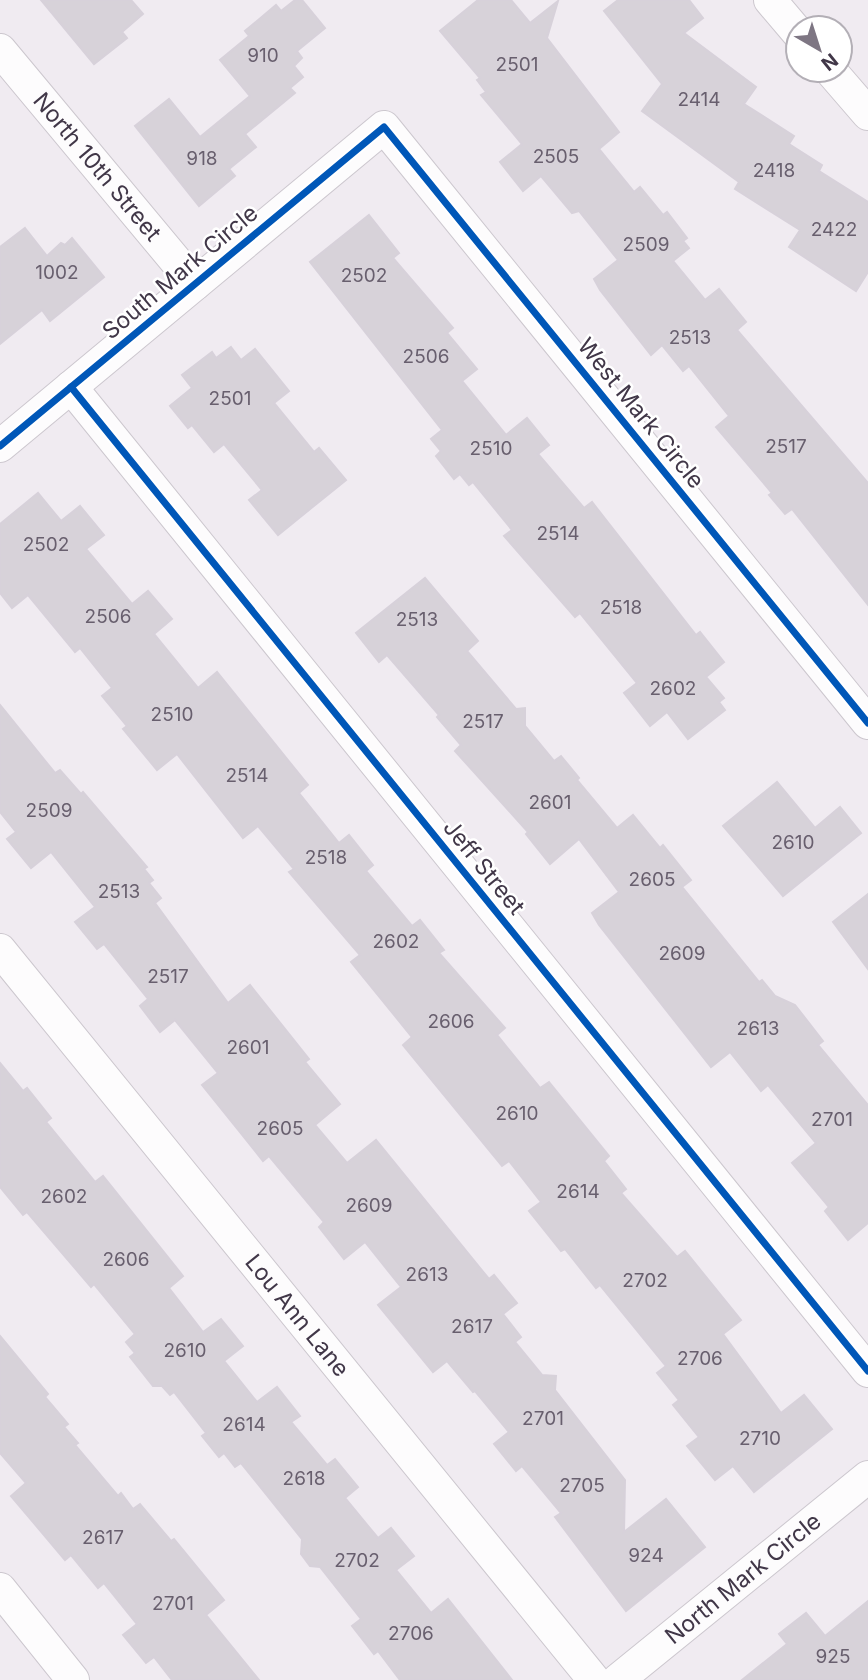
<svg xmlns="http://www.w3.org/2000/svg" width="868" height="1680" font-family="Inter,sans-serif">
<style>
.building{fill:#d7d2d9;stroke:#d7d1da;stroke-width:2}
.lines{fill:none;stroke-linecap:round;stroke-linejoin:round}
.street-casing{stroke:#ccc7ce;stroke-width:34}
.street{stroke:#fdfcfd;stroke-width:32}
.cycleway-casing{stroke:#fff;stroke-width:11}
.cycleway{stroke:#0057b8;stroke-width:7}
.labels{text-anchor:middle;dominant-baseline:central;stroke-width:5;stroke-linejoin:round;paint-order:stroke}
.number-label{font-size:19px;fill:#685f6e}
.street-label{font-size:23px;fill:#413748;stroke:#fff}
</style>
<rect width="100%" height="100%" fill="#f0ebf1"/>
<g class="building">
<polygon points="41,0 131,0 143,14 122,32 127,38 94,64"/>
<polygon points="295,0 302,0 325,28 297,51 302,58 294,66 303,77 290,88 295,93 245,134 256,147 229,169 235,176 199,206 135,126 169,99 200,137 250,96 220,60 249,36 245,31 276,5 281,11"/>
<polygon points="478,0 511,0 530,23 558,1 547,38 619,132 599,149 634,192 640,187 663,215 667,212 687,238 683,241 689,248 673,261 705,300 719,289 746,322 737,330 868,483 868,605 792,509 785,514 769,495 772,493 716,427 729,416 689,366 683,371 662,345 651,355 600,290 594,279 618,260 579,211 572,213 541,176 523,191 500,162 522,144 481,95 486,92 477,80 480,78 440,31"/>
<polygon points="618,0 689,0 703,18 684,33 756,87 744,104 794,136 789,144 822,165 819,171 868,202 868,272 856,291 789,247 800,230 735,189 739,182 642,111 662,84 604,11"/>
<polygon points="369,215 399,253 393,258 453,328 447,333 477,369 462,381 506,435 527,418 549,445 538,454 584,508 592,502 696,635 700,632 724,662 706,677 724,698 719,702 725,710 688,739 667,712 650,726 624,693 637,683 580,613 575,617 504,536 512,530 473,482 469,485 460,474 454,479 436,456 441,451 431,439 442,430 310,262"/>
<polygon points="25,228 47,256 61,243 65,245 72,238 104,277 50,321 42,310 0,344 0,247"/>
<polygon points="231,347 241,360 255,349 289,391 274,403 314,452 319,448 346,480 278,535 249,500 262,490 224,444 214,452 192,425 188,428 170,406 192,388 182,375 212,352 216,358"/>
<polygon points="38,493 61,521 80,506 104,535 86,549 132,604 148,591 172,619 154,634 198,688 217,672 308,785 299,793 339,843 349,835 373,865 366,871 412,926 420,920 444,950 439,953 505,1028 497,1035 540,1088 549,1082 609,1156 604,1161 626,1189 621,1193 677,1257 685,1251 741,1320 723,1334 781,1413 804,1395 832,1429 754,1492 733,1466 715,1480 687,1446 699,1437 673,1405 679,1400 657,1373 666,1366 600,1285 596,1288 565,1249 561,1251 529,1211 541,1202 509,1161 502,1166 403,1045 412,1037 351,962 360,955 289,872 294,869 258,826 243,838 177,754 157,770 123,729 127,726 102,696 112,688 80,648 75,652 28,595 12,608 0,593 0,524"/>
<polygon points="425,578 478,641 467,651 516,709 525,708 525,726 554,761 561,756 579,778 577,780 617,828 633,815 660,848 663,845 691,880 682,887 759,982 762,980 775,996 795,1005 823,1041 818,1045 868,1105 868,1223 848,1240 825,1211 829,1207 792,1163 816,1143 768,1085 761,1091 730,1052 711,1067 599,925 592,913 619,892 579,839 550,864 526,834 528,832 455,751 461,745 437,717 439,715 387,655 379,662 356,633"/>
<polygon points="0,705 55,773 60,770 81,794 83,792 147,867 144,869 153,880 149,883 161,898 155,903 228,1003 250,985 309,1059 305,1062 340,1104 315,1125 347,1163 376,1140 489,1279 494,1275 517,1303 503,1314 521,1337 515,1342 542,1375 556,1376 555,1390 625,1480 624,1532 666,1499 705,1547 626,1611 555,1517 561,1513 522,1466 516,1471 494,1444 509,1432 475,1391 473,1392 447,1361 433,1372 378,1305 401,1287 365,1242 344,1259 319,1227 324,1222 269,1156 263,1161 239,1131 202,1085 218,1073 175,1020 160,1032 140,1006 148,999 104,944 97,949 75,922 95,907 51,852 31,868 7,839 16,832 0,812"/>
<polygon points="777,782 815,828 840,807 861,833 783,896 723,826"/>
<polygon points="868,894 868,969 833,922"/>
<polygon points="0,1063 23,1091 27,1088 51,1118 46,1122 95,1182 103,1176 183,1276 169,1288 203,1332 221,1319 243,1346 224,1361 257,1402 277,1387 300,1416 291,1422 327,1465 335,1459 358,1487 345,1498 378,1538 391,1528 414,1556 396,1570 431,1613 448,1599 512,1680 400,1680 378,1651 374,1654 352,1626 361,1619 320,1567 310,1566 301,1554 302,1539 241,1463 235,1467 224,1453 219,1457 202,1436 206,1433 174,1392 170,1395 162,1386 153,1386 130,1357 135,1353 126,1342 135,1334 94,1284 91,1287 27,1212 23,1215 0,1187"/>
<polygon points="0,1336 48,1394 45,1397 68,1424 64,1427 78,1443 75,1445 118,1496 121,1493 133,1509 140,1504 171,1541 174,1539 224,1600 206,1615 259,1680 172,1680 154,1657 146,1663 123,1635 137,1624 104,1583 98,1588 71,1555 65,1560 11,1496 26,1483 0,1453"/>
<polygon points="868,1601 868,1680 742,1680 787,1644 779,1634 806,1613 825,1636"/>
</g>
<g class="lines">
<defs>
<g id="street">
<polyline points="770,0 798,33"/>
<path id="s1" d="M0,50l195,234"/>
<polyline points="830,70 868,114"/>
<polyline points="71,387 868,1371"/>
<polyline points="0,446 384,127 868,723"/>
<path id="s2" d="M0,950l594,730"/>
<polyline points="0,1589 73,1680"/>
<path id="s3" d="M618,1680l250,-203"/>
</g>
</defs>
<use href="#street" class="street-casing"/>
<use href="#street" class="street"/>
<defs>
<g id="cycleway">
<polyline points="71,387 868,1371"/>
<polyline points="0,446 384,127 868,723"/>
</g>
</defs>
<use href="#cycleway" class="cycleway-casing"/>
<use href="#cycleway" class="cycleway"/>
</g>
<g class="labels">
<g class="number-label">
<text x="263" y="55">910</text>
<text x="517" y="64">2501</text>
<text x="699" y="99">2414</text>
<text x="556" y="156">2505</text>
<text x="202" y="158">918</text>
<text x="774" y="170">2418</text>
<text x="834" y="229">2422</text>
<text x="646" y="244">2509</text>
<text x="57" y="272">1002</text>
<text x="364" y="275">2502</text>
<text x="690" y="337">2513</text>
<text x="426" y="356">2506</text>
<text x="230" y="398">2501</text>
<text x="786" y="446">2517</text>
<text x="491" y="448">2510</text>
<text x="558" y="533">2514</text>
<text x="46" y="544">2502</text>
<text x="621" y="607">2518</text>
<text x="108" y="616">2506</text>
<text x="417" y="619">2513</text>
<text x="673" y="688">2602</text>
<text x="172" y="714">2510</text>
<text x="483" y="721">2517</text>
<text x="247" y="775">2514</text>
<text x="550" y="802">2601</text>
<text x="49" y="810">2509</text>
<text x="793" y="842">2610</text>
<text x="326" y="857">2518</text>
<text x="652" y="879">2605</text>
<text x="119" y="891">2513</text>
<text x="396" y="941">2602</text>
<text x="682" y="953">2609</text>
<text x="168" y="976">2517</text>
<text x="451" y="1021">2606</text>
<text x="758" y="1028">2613</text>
<text x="248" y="1047">2601</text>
<text x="517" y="1113">2610</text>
<text x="832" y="1119">2701</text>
<text x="280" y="1128">2605</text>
<text x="578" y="1191">2614</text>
<text x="64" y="1196">2602</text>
<text x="369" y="1205">2609</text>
<text x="126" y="1259">2606</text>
<text x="427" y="1274">2613</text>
<text x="645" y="1280">2702</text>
<text x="472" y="1326">2617</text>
<text x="185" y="1350">2610</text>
<text x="700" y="1358">2706</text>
<text x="543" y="1418">2701</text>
<text x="244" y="1424">2614</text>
<text x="760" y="1438">2710</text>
<text x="304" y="1478">2618</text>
<text x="582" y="1485">2705</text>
<text x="103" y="1537">2617</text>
<text x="646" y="1555">924</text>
<text x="357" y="1560">2702</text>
<text x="173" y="1603">2701</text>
<text x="411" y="1633">2706</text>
<text x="833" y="1656">925</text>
</g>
<g class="street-label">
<text stroke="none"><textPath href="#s1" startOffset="152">North 10th Street</textPath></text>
<text transform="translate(180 272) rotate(-40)">South Mark Circle</text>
<text transform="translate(641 413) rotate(51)">West Mark Circle</text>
<text transform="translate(484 867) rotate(51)">Jeff Street</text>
<text stroke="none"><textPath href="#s2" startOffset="471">Lou Ann Lane</textPath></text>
<text stroke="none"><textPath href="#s3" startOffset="161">North Mark Circle</textPath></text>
</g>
</g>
<g transform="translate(819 49) rotate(141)"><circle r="33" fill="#ffffff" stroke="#b3afb6" stroke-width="2"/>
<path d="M0-5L12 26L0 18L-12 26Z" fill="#7e7683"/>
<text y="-10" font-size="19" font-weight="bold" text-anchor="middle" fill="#413748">N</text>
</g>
</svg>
